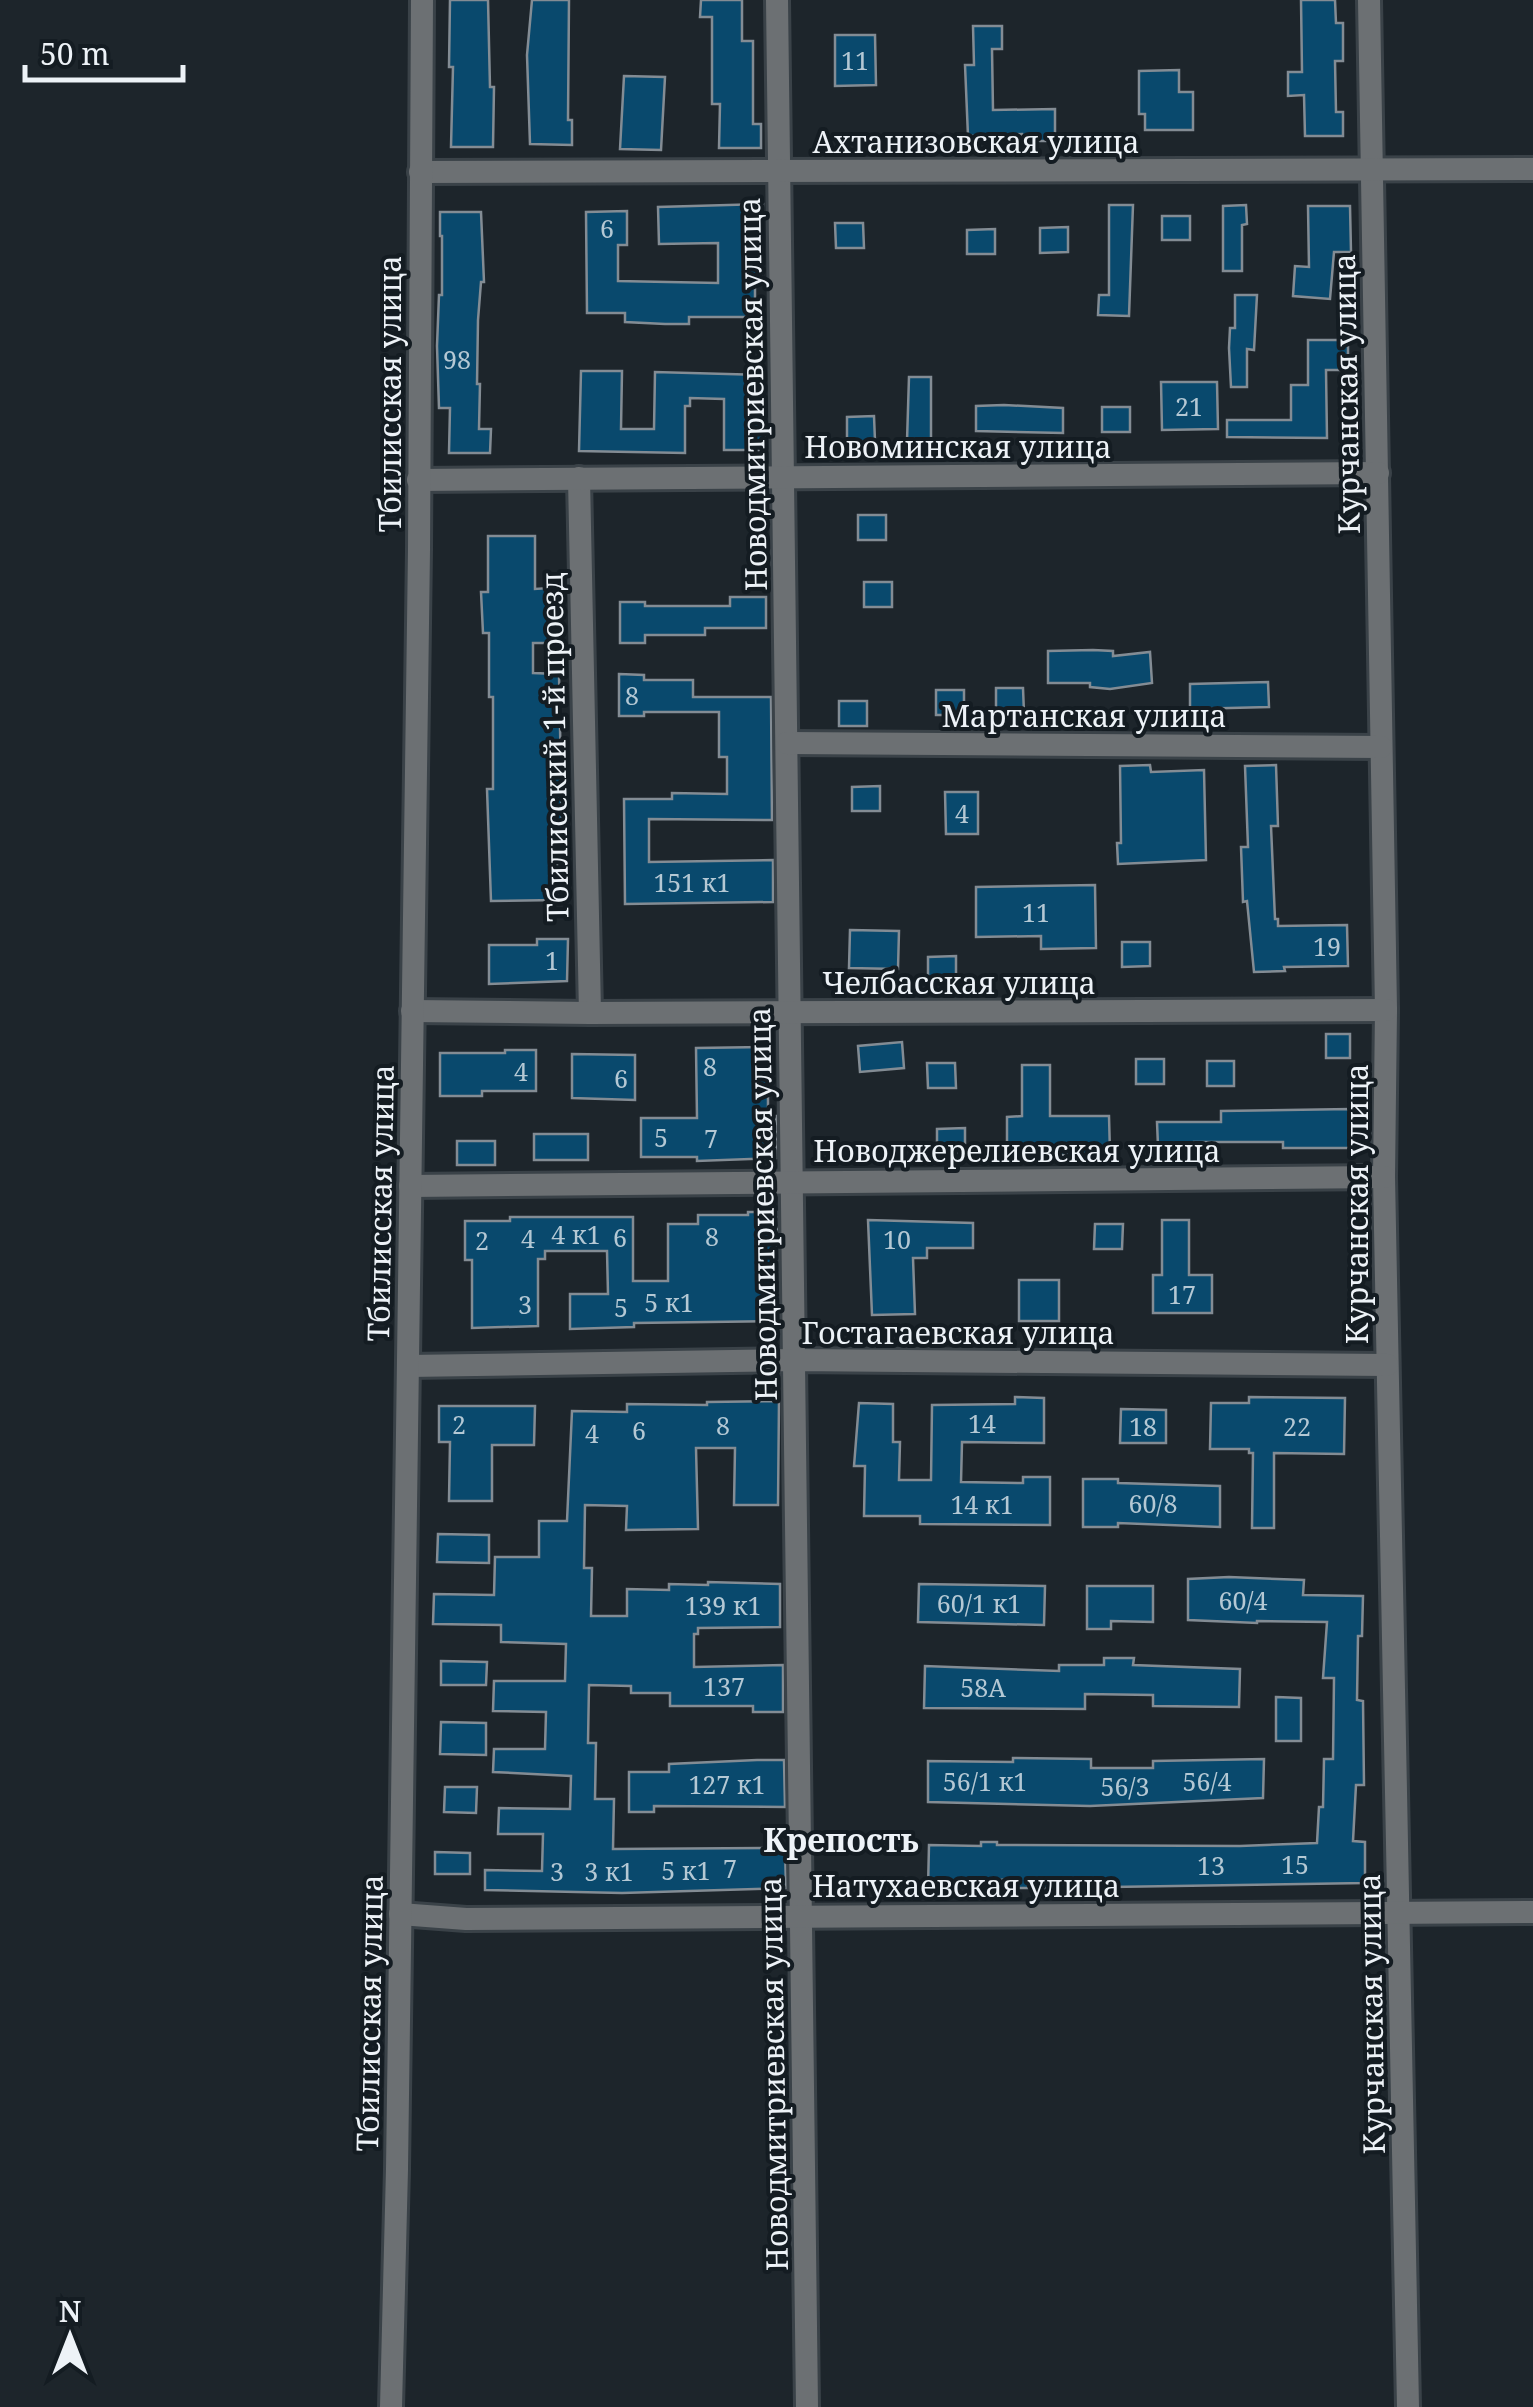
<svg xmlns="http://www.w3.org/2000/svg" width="1533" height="2407" font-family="'Noto Serif',serif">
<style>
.building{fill:#09496d;stroke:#838c94;stroke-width:2.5}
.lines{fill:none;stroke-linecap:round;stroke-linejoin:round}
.minor-casing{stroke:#3a4248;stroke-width:28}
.minor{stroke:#6c7073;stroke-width:22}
.labels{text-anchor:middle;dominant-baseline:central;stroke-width:8;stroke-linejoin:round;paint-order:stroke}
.number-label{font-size:25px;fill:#b4c8d4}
.street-label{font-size:30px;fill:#edf2f7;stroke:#141c22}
.neighbourhood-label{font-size:32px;font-weight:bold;fill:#edf2f7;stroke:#141c22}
</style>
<rect width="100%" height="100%" fill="#1d252b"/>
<g class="building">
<polygon points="450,0 488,0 490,87 494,87 493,147 451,147 453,67 449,67"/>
<polygon points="532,0 569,0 568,120 572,120 572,145 530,144 527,55"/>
<polygon points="701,0 742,0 742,41 753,41 753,124 761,124 761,148 719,148 720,104 712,104 712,17 700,17"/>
<polygon points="1301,0 1335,0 1336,23 1343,23 1343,61 1335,61 1336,112 1343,112 1343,136 1305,136 1304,95 1288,96 1288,72 1302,72"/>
<polygon points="973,26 1002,26 1002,49 992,49 993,110 1055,109 1055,141 1022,141 1022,134 968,136 965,65 974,65"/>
<polygon points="835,35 875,35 876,85 835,86"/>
<polygon points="1179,70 1179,92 1193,92 1193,130 1145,130 1145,114 1139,114 1139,71"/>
<polygon points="624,76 665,77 661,150 620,149"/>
<polygon points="763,204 761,278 755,278 755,317 689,317 689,324 665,324 625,322 625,313 587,313 586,212 627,211 627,245 618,245 618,281 718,283 718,243 659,244 658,207"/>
<polygon points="1109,205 1133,205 1129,316 1098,315 1099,295 1109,295"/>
<polygon points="1246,205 1247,224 1242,225 1242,271 1223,271 1223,206"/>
<polygon points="1308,206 1350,206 1351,252 1334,252 1330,299 1293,296 1295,266 1309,267"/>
<polygon points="440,212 481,212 484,282 481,282 478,320 477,384 480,384 479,429 491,429 490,453 449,453 450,408 439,408 437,346 439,295 442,295 442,236 440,236"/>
<rect x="1162" y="216" width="28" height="24"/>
<polygon points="835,223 863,223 864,248 836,248"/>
<polygon points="1068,227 1068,252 1040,253 1040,228"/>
<polygon points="995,229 995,254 967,254 967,230"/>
<polygon points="1235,295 1257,295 1254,350 1247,349 1247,387 1231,387 1229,348 1230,328 1235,328"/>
<polygon points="1308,340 1348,340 1348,370 1326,370 1327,438 1227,437 1227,420 1291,420 1291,385 1308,385"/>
<polygon points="581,371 622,371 621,429 654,429 655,372 763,375 765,450 724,450 724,399 690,398 690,406 685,406 685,453 579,451"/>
<polygon points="909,377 931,377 931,441 907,441"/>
<polygon points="1161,382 1217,382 1218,429 1162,430"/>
<polygon points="1004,405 1063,408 1063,433 976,431 976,406"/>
<rect x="1102" y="407" width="28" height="25"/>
<polygon points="874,416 875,441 847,442 847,417"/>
<rect x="858" y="515" width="28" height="25"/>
<polygon points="488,536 535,536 535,589 549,588 551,643 533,643 533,673 559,674 562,830 557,830 557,900 491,901 487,789 493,789 493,697 489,697 489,633 483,633 481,592 488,592"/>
<rect x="864" y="582" width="28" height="25"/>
<polygon points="730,597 766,597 766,628 705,628 705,635 645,635 645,643 620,643 620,602 645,602 645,606 730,606"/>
<polygon points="1093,650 1113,651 1113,656 1150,652 1152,683 1110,689 1090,687 1090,683 1048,683 1048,651"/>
<polygon points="619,674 644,675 644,680 693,680 693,697 771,697 772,820 649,819 649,862 773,860 773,902 625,904 624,799 672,799 672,793 727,794 727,757 719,757 719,712 644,712 644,716 619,716"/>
<polygon points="1268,682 1269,707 1190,709 1190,684"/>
<polygon points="996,688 1023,688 1024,713 996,713"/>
<rect x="936" y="690" width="28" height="25"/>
<rect x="839" y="701" width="28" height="25"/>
<polygon points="1150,765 1151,772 1204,770 1206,860 1118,864 1117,843 1121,843 1120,766"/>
<polygon points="1276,765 1278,826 1271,826 1275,919 1278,919 1278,926 1347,925 1348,966 1284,967 1285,971 1254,972 1247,901 1243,902 1241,847 1248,847 1245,766"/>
<polygon points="880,786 880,811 852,811 852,787"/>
<polygon points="945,792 978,792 978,834 946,834"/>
<polygon points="1095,885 1096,948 1041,949 1041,936 976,937 976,887"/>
<polygon points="850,930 899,931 898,969 849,968"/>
<polygon points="537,939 568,939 567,981 489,984 489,945 537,945"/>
<polygon points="1122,942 1150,942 1150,966 1122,967"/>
<polygon points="956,956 956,981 928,982 928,957"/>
<rect x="1326" y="1034" width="24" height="24"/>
<polygon points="902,1042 904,1068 860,1072 858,1046"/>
<polygon points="768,1047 768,1116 776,1116 776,1158 697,1161 697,1157 641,1157 641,1118 697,1118 696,1048"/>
<polygon points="505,1050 536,1050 536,1091 482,1091 482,1096 440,1096 440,1053 505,1053"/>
<polygon points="572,1054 635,1055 635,1100 572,1098"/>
<rect x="1136" y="1059" width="28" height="25"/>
<rect x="1207" y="1061" width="27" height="25"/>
<polygon points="927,1063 955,1063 956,1088 928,1088"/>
<polygon points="1022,1065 1050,1065 1050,1116 1109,1116 1110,1153 1007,1157 1007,1117 1022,1116"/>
<polygon points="1350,1109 1351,1148 1283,1148 1283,1142 1194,1142 1194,1146 1158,1146 1157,1122 1221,1122 1221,1111"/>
<polygon points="965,1128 965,1153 937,1153 937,1129"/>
<rect x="534" y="1134" width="54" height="26"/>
<rect x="457" y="1141" width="38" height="24"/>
<polygon points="748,1212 777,1212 777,1321 634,1323 634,1327 570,1329 570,1294 608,1294 607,1251 545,1251 545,1259 538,1259 538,1326 472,1328 472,1260 465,1260 465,1221 510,1221 510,1217 633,1217 633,1281 668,1281 668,1224 698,1224 698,1215 748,1215"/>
<polygon points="868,1220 973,1223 973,1248 927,1248 927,1258 913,1258 915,1314 872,1315"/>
<polygon points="1162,1220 1189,1220 1189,1275 1212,1275 1212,1313 1153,1313 1153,1275 1162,1275"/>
<polygon points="1095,1224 1123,1224 1122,1249 1094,1249"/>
<rect x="1019" y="1280" width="40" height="41"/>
<polygon points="1015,1397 1044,1398 1044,1443 962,1442 961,1482 1023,1483 1023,1477 1050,1477 1050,1525 920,1524 920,1516 864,1516 865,1466 854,1466 859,1403 893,1404 893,1442 900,1442 899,1480 931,1480 932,1405 1015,1404"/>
<polygon points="1249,1397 1345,1398 1344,1454 1274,1453 1274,1528 1252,1528 1253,1453 1249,1453 1249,1449 1210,1449 1211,1403 1249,1403"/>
<polygon points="779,1401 778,1505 734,1505 735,1448 696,1448 698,1529 626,1530 627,1506 585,1505 584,1568 592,1568 591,1616 627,1616 627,1589 669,1590 669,1584 708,1585 708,1582 780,1584 780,1627 698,1628 698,1634 694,1634 694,1667 783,1665 783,1712 753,1712 753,1706 670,1706 670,1693 631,1693 631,1686 589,1685 588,1743 596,1743 595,1799 614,1799 613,1849 785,1848 786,1888 622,1893 485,1890 485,1870 542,1871 543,1834 498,1834 499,1808 570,1809 571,1776 493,1772 494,1749 545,1749 546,1712 493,1711 494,1681 565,1681 566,1644 501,1642 501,1625 433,1624 434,1594 494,1595 495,1557 539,1557 539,1521 567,1521 572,1411 627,1412 627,1404 707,1405 707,1402"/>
<polygon points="439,1406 535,1406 534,1445 492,1445 492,1501 449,1501 450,1442 439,1442"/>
<polygon points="1121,1409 1166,1410 1166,1443 1120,1443"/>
<polygon points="1083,1479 1118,1479 1118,1483 1220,1486 1220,1527 1118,1523 1118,1527 1083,1527"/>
<polygon points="438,1534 489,1535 489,1563 437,1562"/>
<polygon points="1229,1577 1304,1580 1303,1595 1363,1596 1362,1636 1358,1636 1357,1700 1363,1701 1364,1785 1356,1785 1353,1841 1365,1842 1365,1883 1046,1888 1016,1888 1016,1879 959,1882 959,1889 928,1889 929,1845 981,1846 981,1842 997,1842 997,1845 1240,1846 1317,1843 1319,1807 1323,1807 1324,1759 1333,1759 1334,1678 1323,1678 1327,1622 1257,1621 1257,1623 1188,1620 1188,1579"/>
<polygon points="919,1584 1045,1586 1044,1625 918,1622"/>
<polygon points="1087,1586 1153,1586 1153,1622 1111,1621 1111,1629 1087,1629"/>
<polygon points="1104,1658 1134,1658 1133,1665 1240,1669 1239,1707 1153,1706 1153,1695 1085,1694 1085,1709 924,1708 925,1666 1059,1671 1059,1665 1104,1665"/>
<polygon points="441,1661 487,1662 486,1685 441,1685"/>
<polygon points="1276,1697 1301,1698 1301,1741 1276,1741"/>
<polygon points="441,1722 486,1723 486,1755 440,1754"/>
<polygon points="1013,1758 1091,1759 1091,1768 1153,1768 1153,1761 1264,1759 1263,1798 1090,1806 928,1802 928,1761 1013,1762"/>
<polygon points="757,1760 784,1760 785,1807 654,1806 654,1812 629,1812 629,1772 669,1772 669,1764"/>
<polygon points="445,1787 477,1787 476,1813 444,1812"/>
<polygon points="435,1852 470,1853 470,1874 435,1874"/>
</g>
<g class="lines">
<defs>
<g id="minor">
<polyline points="777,0 807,2407"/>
<polyline points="1369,0 1386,1010 1384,1177 1408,2407"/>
<polyline points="420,172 1533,169"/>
<polyline points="579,478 590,1013"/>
<polyline points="418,480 1378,473"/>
<polyline points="787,743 1381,747"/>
<polyline points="412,1011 590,1013 1386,1010"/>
<polyline points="410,1186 1384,1177"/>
<polyline points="408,1366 794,1360 1387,1365"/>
<polyline points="400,1914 466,1919 1533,1912"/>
<polyline points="391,2407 397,2169 419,550 422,0"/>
</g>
</defs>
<use href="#minor" class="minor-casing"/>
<use href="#minor" class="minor"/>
</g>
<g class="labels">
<g class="number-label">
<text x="855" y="60">11</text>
<text x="607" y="228">6</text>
<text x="457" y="359">98</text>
<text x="1189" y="406">21</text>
<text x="632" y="695">8</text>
<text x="962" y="813">4</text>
<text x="692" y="882">151 к1</text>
<text x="1036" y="912">11</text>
<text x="1327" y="946">19</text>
<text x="552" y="960">1</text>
<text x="710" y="1066">8</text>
<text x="521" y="1071">4</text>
<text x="621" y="1078">6</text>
<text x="661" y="1137">5</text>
<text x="711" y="1138">7</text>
<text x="576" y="1234">4 к1</text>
<text x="712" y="1236">8</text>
<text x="620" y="1237">6</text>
<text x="528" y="1238">4</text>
<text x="897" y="1239">10</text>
<text x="482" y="1240">2</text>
<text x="1182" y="1294">17</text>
<text x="669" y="1302">5 к1</text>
<text x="525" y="1304">3</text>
<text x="621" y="1307">5</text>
<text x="982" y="1423">14</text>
<text x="459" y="1424">2</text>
<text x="723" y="1425">8</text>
<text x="1143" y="1426">18</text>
<text x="1297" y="1426">22</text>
<text x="639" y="1430">6</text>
<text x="592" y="1433">4</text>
<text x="1153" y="1503">60/8</text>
<text x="982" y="1504">14 к1</text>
<text x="1243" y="1600">60/4</text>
<text x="979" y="1603">60/1 к1</text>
<text x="723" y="1605">139 к1</text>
<text x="724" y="1686">137</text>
<text x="983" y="1687">58А</text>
<text x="985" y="1781">56/1 к1</text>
<text x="1207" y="1781">56/4</text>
<text x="727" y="1784">127 к1</text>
<text x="1125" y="1786">56/3</text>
<text x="1295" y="1864">15</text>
<text x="1211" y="1865">13</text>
<text x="730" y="1868">7</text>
<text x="686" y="1870">5 к1</text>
<text x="557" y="1871">3</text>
<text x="609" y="1871">3 к1</text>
</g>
<g class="street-label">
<text x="976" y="141">Ахтанизовская улица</text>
<text transform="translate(389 394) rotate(-90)">Тбилисская улица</text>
<text transform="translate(752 394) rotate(-91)">Новодмитриевская улица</text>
<text transform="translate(1346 394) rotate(-91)">Курчанская улица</text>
<text x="958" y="446">Новоминская улица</text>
<text x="1084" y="715">Мартанская улица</text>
<text transform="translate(554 747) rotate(-91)">Тбилисский 1-й проезд</text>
<text x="959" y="982">Челбасская улица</text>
<text x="1017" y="1150">Новоджерелиевская улица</text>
<text transform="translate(380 1203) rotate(-89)">Тбилисская улица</text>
<text transform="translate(762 1204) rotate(-91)">Новодмитриевская улица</text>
<text transform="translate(1356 1204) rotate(-90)">Курчанская улица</text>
<text x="958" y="1332">Гостагаевская улица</text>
<text x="966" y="1885">Натухаевская улица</text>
<text transform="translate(369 2013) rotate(-89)">Тбилисская улица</text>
<text transform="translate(1371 2014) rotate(-91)">Курчанская улица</text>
<text transform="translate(773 2074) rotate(-91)">Новодмитриевская улица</text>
</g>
<g class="neighbourhood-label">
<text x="841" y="1839">Крепость</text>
</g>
</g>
<g transform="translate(70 2337)" stroke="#141c22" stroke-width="8" paint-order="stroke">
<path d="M0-8L18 38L0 25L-18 38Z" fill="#edf2f7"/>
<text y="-15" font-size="28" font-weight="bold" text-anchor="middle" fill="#edf2f7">N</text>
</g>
<path d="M25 65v15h158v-15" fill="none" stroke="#edf2f7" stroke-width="5"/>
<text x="40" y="65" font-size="30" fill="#edf2f7" stroke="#141c22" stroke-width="8" paint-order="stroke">50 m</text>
</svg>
